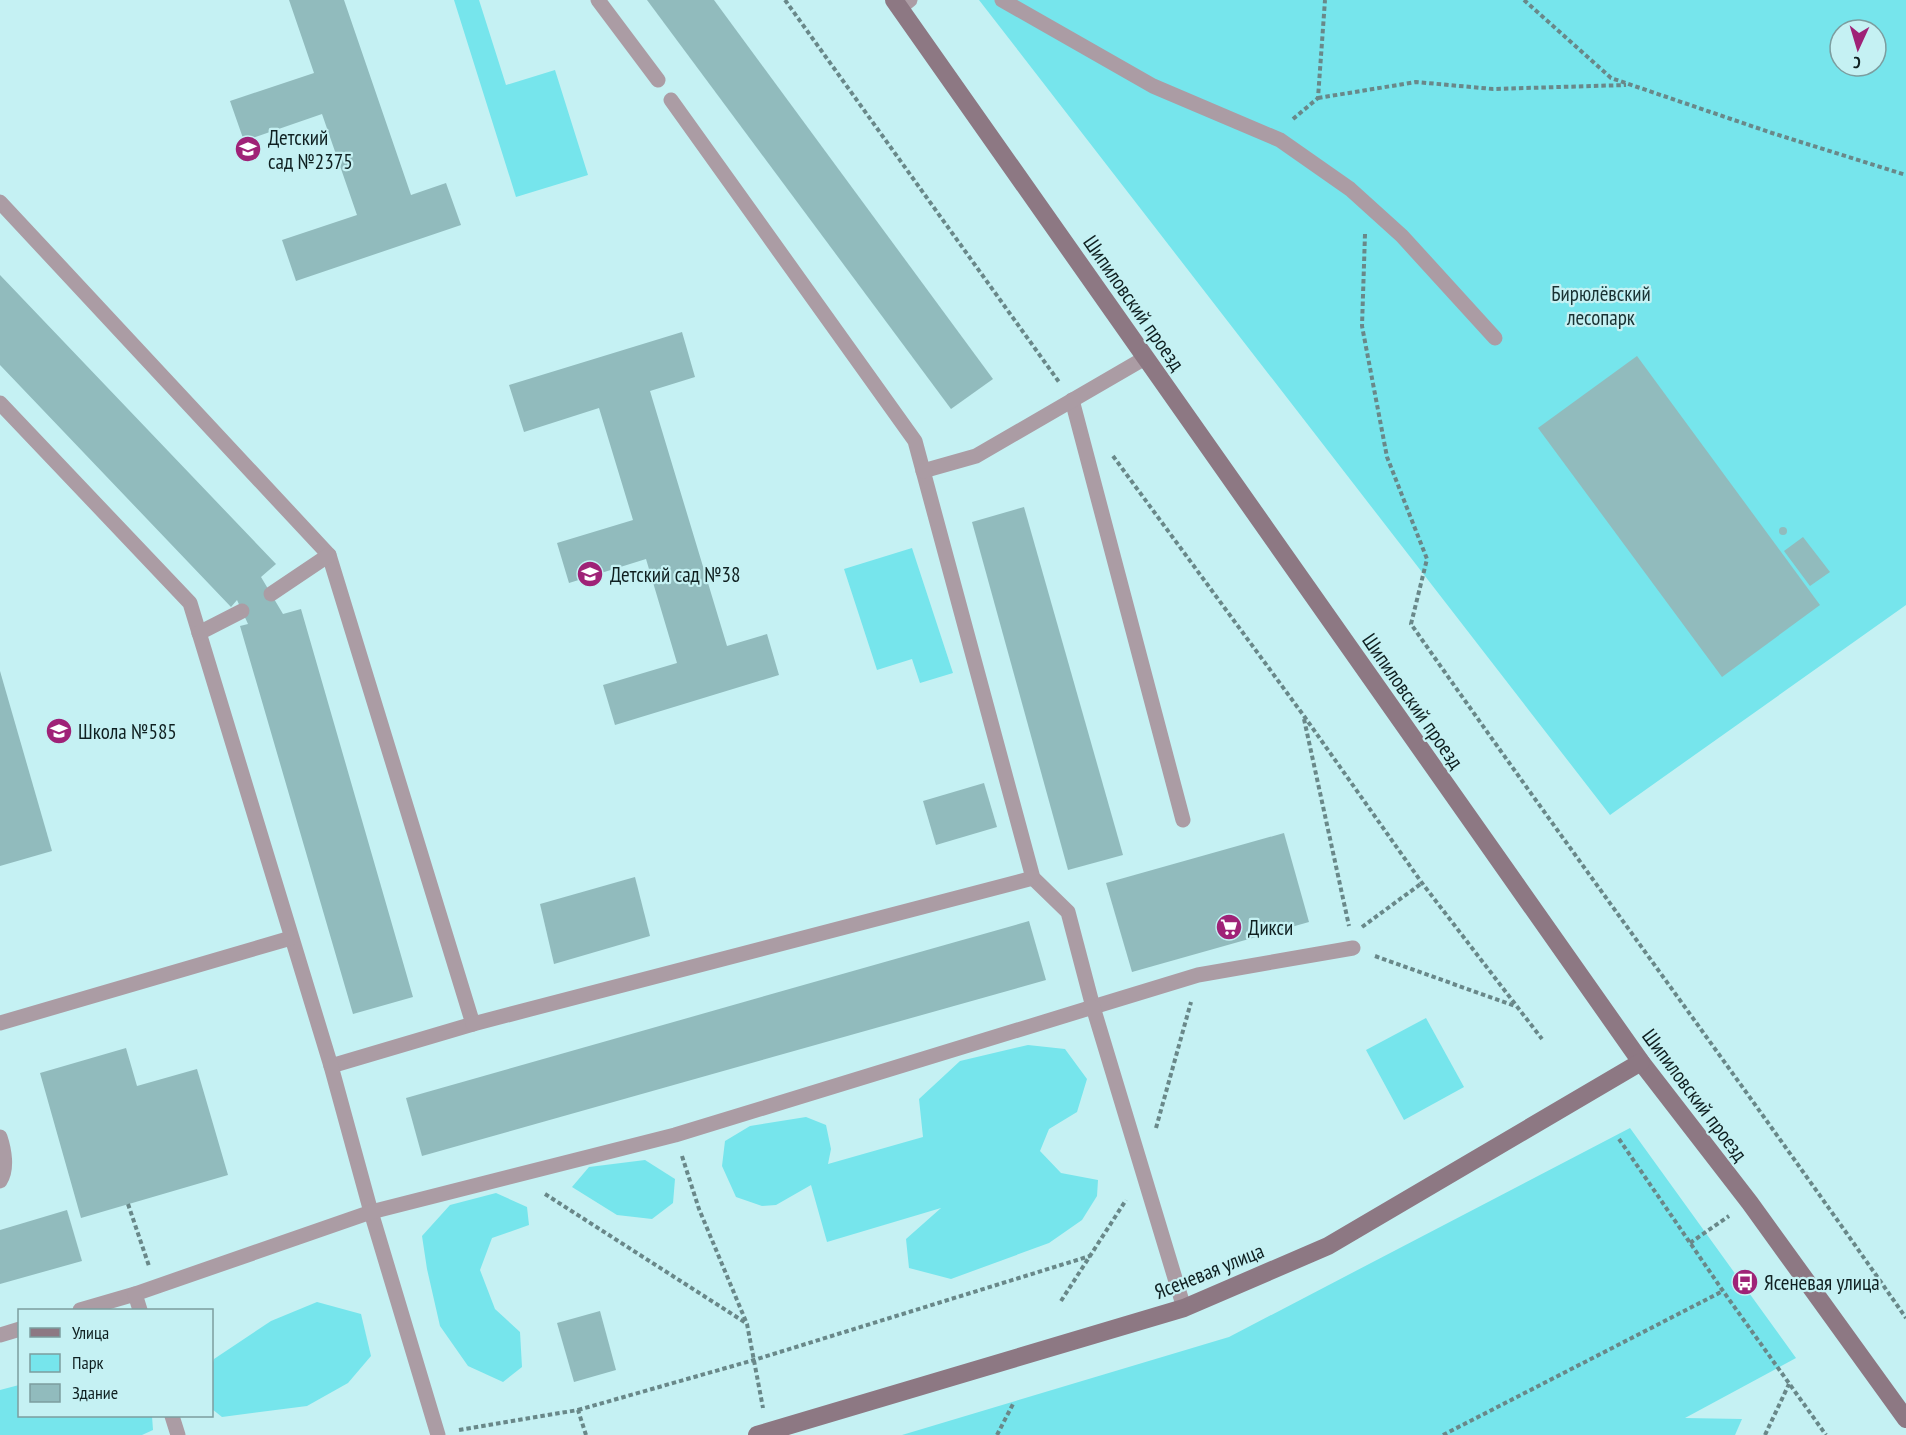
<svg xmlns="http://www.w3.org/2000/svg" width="1906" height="1435" font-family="'PT Sans Narrow',sans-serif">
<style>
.green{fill:#76e5ec;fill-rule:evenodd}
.building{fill:#91bbbd}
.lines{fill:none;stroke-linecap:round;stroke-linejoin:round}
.path{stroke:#698889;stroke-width:4;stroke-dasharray:4.5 3;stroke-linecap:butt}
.lane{stroke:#ab9ca4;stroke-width:15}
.secondary{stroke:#8d7883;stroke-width:18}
.labels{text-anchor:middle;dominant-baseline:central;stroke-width:4.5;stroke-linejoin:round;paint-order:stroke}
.poi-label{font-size:21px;fill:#0f2021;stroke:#c5f1f3;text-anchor:start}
.park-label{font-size:21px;fill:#193233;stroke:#c5f1f3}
.street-label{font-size:21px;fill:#0f2021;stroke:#c5f1f3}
</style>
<rect width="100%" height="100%" fill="#c5f1f3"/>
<g class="green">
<polygon points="454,0 479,0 506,85 555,70 588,175 516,197"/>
<path d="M979,0h927v605l-296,210zM1840,30h36v36h-36z"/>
<polygon points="912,548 953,673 920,683 912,659 877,670 844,569"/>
<polygon points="1426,1018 1464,1087 1404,1120 1366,1050"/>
<polygon points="1028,1045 1065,1049 1087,1079 1077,1112 1049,1129 1040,1151 1061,1173 1098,1180 1097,1196 1082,1220 1049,1243 951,1279 909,1268 906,1239 941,1208 827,1242 811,1185 776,1205 762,1206 736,1197 722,1166 725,1141 750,1126 806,1117 826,1125 831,1149 828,1164 923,1137 919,1099 960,1061"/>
<polygon points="1630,1128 1796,1358 1685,1418 1742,1419 1735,1435 902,1435 1229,1337"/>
<polygon points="645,1160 675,1179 673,1203 652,1219 617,1215 572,1187 589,1167"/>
<polygon points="496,1193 527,1207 529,1225 492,1238 480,1270 495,1309 520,1332 522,1367 503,1382 468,1366 440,1326 427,1269 422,1236 450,1205"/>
<polygon points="317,1302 361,1314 371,1356 348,1383 307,1406 222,1417 212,1409 212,1366 214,1359 271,1321"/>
<polygon points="19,1385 20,1416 152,1416 153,1430 142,1435 0,1435 0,1390"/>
</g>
<g class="building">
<polygon points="289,0 344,0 411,195 446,183 461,225 296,281 282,240 357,215 322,114 244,141 230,101 314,73"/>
<polygon points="647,0 714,0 993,379 951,409"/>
<polygon points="0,275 276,564 261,577 283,614 301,609 413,997 353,1014 240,626 248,624 237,600 231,607 0,365"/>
<polygon points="682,332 695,377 650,391 727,646 767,634 779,675 615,725 603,685 677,663 646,559 569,583 557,543 633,520 599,408 524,432 509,385"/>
<polygon points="1637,356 1820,605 1722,677 1538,428"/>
<polygon points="1024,507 1123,855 1068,870 972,522"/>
<circle cx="1783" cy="531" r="4"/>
<polygon points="1803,537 1830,572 1810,586 1784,551"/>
<polygon points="0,671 52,851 0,866"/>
<polygon points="984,783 997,827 936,845 923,801"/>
<polygon points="1284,833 1309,922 1132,972 1106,883"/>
<polygon points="635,877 650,936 554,964 540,904"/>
<polygon points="1029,921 1046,980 422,1156 406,1098"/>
<polygon points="126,1048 137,1086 197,1069 228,1175 81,1218 40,1073"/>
<polygon points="67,1210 82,1261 0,1284 0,1230"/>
<polygon points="600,1311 616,1370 574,1382 557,1323"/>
</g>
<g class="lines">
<g class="path">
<polyline points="785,0 1059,382"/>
<polyline points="1524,0 1611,78 1772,133 1906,175"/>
<polyline points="1318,98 1416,82 1493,89 1626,85"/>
<polyline points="1293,119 1318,98 1325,0"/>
<path d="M1365,234l-3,92 25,131 40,102 -16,65c163,233 333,461 495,694"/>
<polyline points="1113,456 1304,716 1422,883 1542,1039"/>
<polyline points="1304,719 1349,926"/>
<polyline points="1362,927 1422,883"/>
<polyline points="1375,956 1515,1006"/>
<polyline points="1156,1128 1191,1002"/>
<polyline points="1619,1139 1723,1291 1826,1435"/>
<polyline points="682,1156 699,1209 747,1324 763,1408"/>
<polyline points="545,1194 746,1323"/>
<polyline points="128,1204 149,1266"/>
<polyline points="1690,1243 1729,1216"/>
<polyline points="1061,1301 1126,1200"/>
<polyline points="578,1410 754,1360 1090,1256"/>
<polyline points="459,1430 578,1410 586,1435"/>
<polyline points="997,1435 1013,1404"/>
<polyline points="1443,1435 1723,1291"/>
<polyline points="1765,1435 1789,1384"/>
</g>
<g class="lane">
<polyline points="598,0 658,80"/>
<polyline points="1002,0 1153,86 1280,140 1350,189 1402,236 1495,338"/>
<polyline points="900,8 910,0"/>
<polyline points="671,100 915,441 1033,878 1068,912 1093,1007 1198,975 1353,948"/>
<polyline points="0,202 329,555 473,1024 331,1066"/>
<polyline points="1072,400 1183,820"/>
<polyline points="0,403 190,603 331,1066 371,1212 438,1435"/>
<polyline points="923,471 976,456 1145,358"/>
<polyline points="271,594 329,555"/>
<polyline points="199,633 242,611"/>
<polyline points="0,1023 291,938"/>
<polyline points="473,1024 1033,878"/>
<path d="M0,1137c4,12 8,32 0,44"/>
<polyline points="80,1310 135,1294"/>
<polyline points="140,1310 135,1294 371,1212 675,1135 1093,1007 1184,1308"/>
<polyline points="0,1335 20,1329"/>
<polyline points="172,1416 178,1435"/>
</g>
<g class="secondary">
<polyline points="894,0 1641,1062 1750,1203 1906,1419"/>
<polyline points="757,1435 1184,1308 1328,1246 1641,1062"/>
</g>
</g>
<defs>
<symbol id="school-disc" viewBox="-11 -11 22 22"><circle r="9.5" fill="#9f2277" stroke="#c5f1f3"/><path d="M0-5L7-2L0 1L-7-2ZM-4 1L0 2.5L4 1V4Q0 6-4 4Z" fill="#fff"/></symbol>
<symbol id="supermarket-disc" viewBox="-11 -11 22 22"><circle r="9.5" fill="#9f2277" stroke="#c5f1f3"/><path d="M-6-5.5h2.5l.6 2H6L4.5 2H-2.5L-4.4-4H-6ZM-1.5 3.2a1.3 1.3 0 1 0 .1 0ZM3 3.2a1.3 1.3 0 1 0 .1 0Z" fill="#fff"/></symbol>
<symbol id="bus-disc" viewBox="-11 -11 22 22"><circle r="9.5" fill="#9f2277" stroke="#c5f1f3"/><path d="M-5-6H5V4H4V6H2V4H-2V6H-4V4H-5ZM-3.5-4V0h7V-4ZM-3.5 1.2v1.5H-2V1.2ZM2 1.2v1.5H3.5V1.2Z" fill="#fff"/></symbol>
</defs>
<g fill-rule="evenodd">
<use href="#school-disc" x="233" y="134" width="30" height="30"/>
<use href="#school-disc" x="575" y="559" width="30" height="30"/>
<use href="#school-disc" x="44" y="716" width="30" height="30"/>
<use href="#supermarket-disc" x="1214" y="912" width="30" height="30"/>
<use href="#bus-disc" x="1730" y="1267" width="30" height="30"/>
</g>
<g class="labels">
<g class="poi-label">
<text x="268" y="137">Детский<tspan x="268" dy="24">сад №2375</tspan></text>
<text x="610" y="574">Детский сад №38</text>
<text x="78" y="731">Школа №585</text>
<text x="1248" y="927">Дикси</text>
<text x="1764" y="1282">Ясеневая улица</text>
</g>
<g class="park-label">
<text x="1601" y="293">Бирюлёвский<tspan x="1601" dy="24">лесопарк</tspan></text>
</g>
<g class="street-label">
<text transform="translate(1134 303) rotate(55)">Шипиловский проезд</text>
<text transform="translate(1413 701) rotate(55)">Шипиловский проезд</text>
<text transform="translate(1695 1095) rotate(53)">Шипиловский проезд</text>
<text transform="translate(1209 1271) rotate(-22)">Ясеневая улица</text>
</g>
</g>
<rect x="18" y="1309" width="195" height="108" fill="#c5f1f3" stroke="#7c9d9f" stroke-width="1.5"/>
<rect x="30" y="1328" width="30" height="9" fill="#8d7883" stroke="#7c9d9f" stroke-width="1.5"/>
<text x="72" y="1339" font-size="18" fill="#0f2021">Улица</text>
<rect x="30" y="1354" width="30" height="18" fill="#76e5ec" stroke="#7c9d9f" stroke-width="1.5"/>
<text x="72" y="1369" font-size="18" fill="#0f2021">Парк</text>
<rect x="30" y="1384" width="30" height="18" fill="#91bbbd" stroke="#7c9d9f" stroke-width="1.5"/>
<text x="72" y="1399" font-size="18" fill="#0f2021">Здание</text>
<g transform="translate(1858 48) rotate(184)"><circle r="28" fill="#c5f1f3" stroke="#7c9d9f" stroke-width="1.5"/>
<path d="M0-4.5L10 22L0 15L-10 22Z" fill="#9f2277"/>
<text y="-9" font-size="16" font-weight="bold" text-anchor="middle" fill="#0f2021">С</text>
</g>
</svg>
